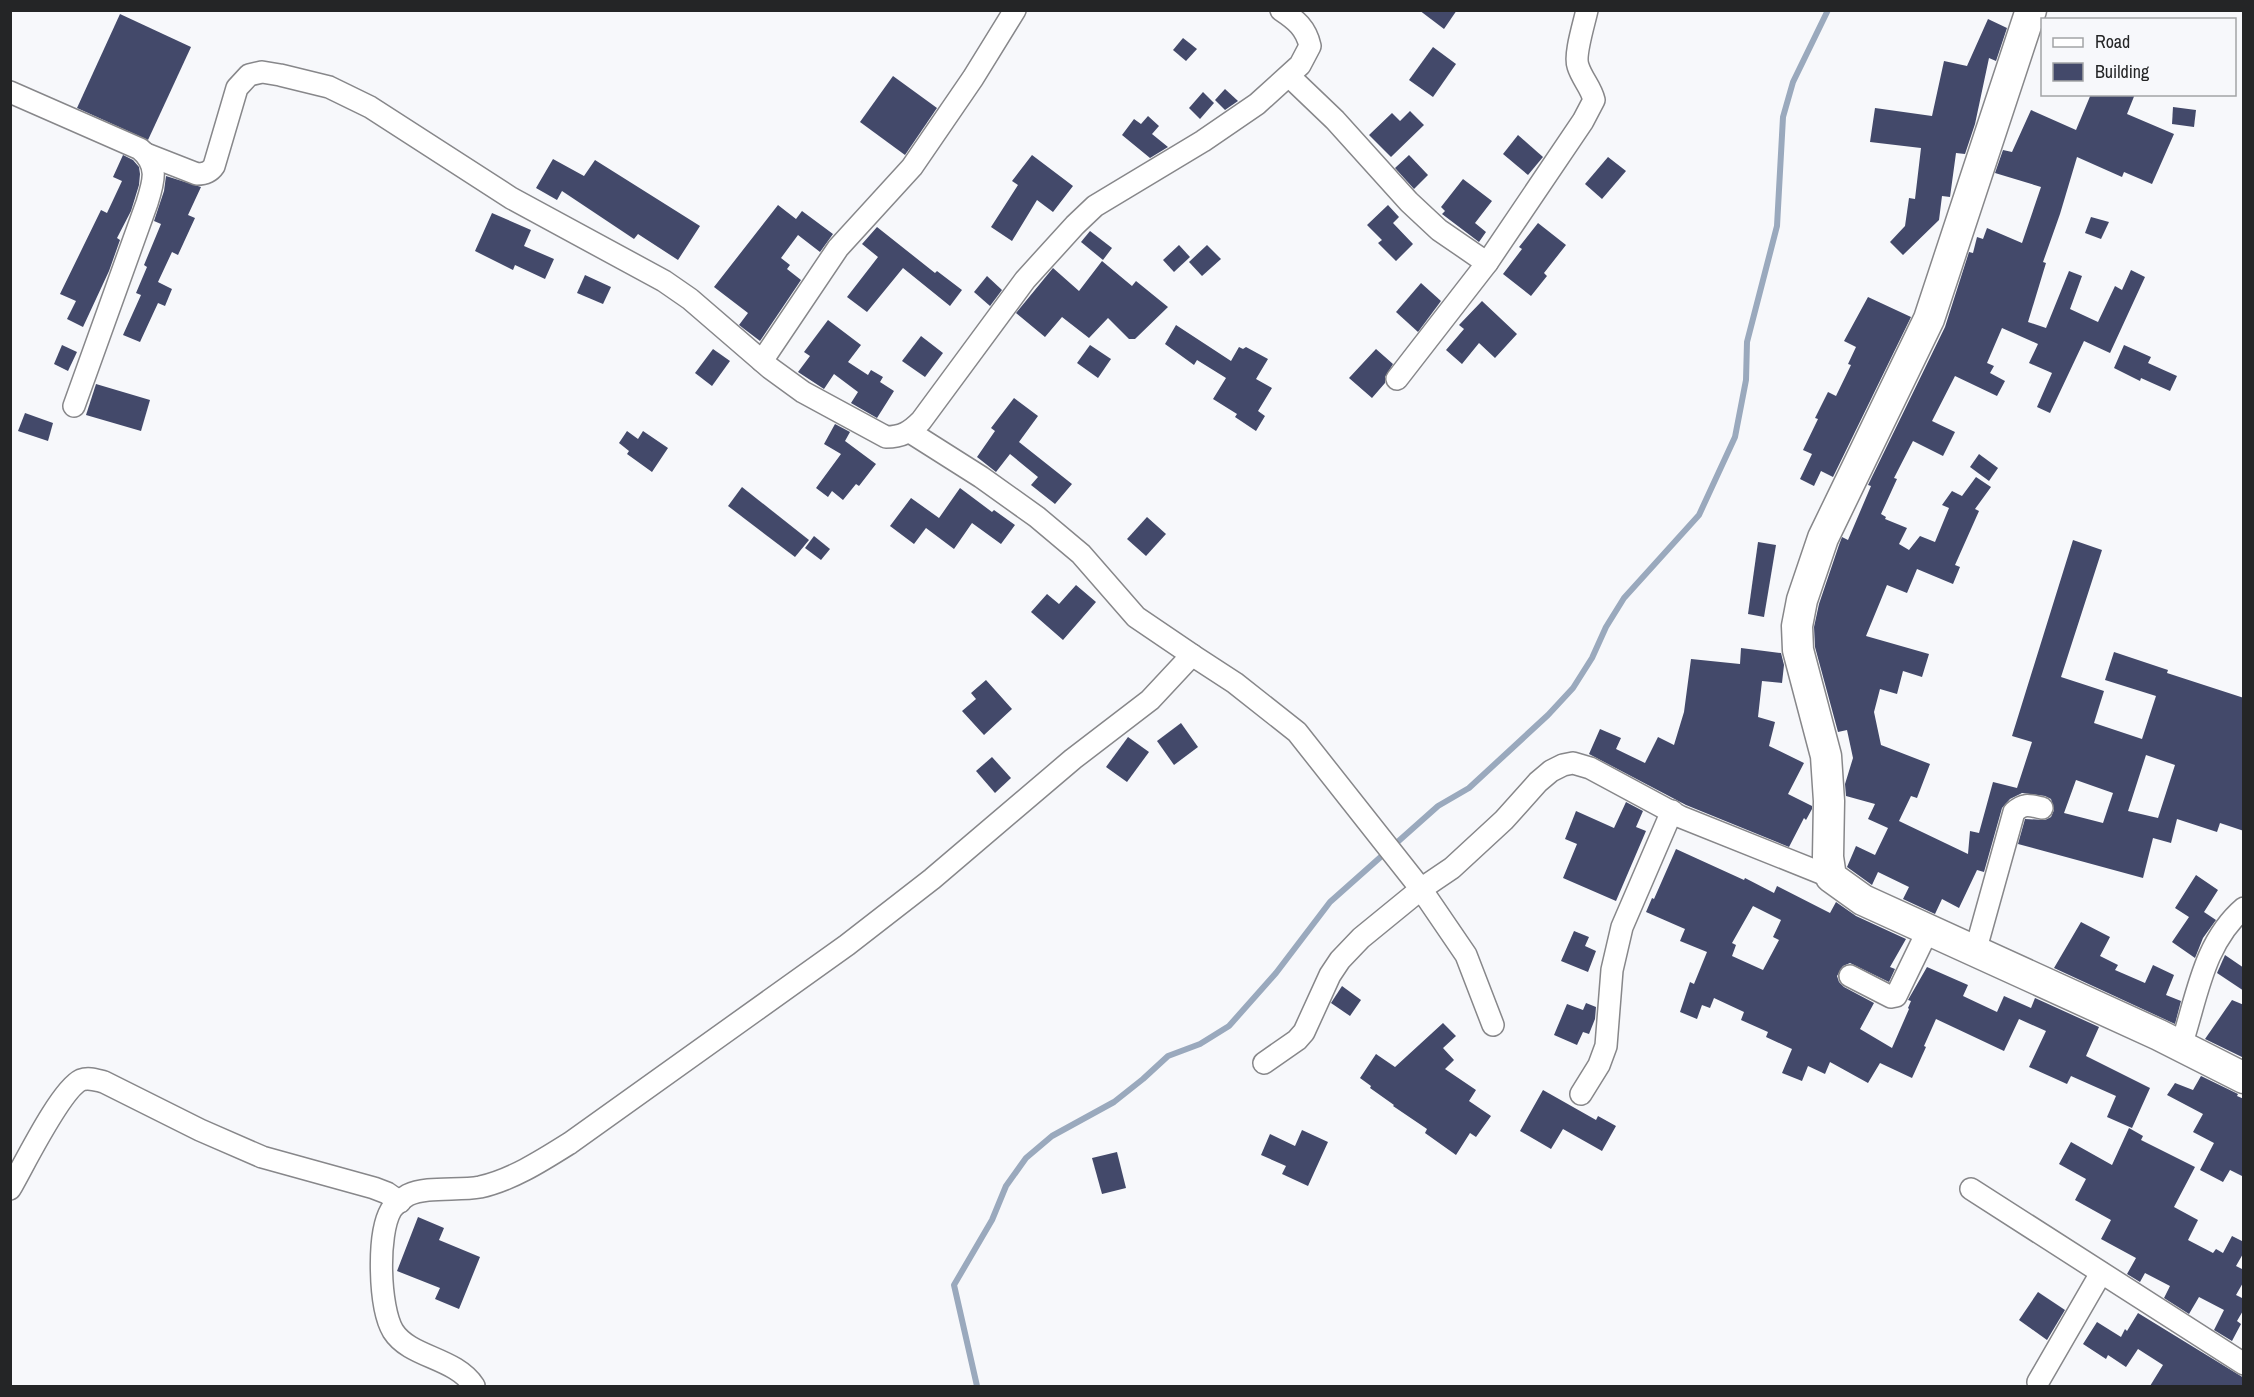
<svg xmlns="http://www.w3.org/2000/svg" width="2254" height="1397" font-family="'Archivo Narrow',sans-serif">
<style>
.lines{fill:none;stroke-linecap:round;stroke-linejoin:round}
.stream{stroke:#9aa9bd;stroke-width:6}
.building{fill:#43496a;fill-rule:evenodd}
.street-casing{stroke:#87878a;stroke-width:24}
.secondary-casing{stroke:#87878a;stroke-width:33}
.street{stroke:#fff;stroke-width:21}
.secondary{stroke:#fff;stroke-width:30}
</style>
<rect width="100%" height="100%" fill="#f7f8fb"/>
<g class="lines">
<polyline class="stream" points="977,1386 954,1285 992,1220 1006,1186 1026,1158 1052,1136 1114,1102 1143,1079 1168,1056 1200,1044 1229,1026 1276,973 1330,902 1438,806 1469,788 1548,715 1573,688 1592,658 1606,627 1624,598 1699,515 1735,437 1746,380 1747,342 1777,226 1783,117 1793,82 1828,10"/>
</g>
<g class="building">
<polygon points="1419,10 1457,10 1444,29"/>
<polygon points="120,14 191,47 148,140 77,108"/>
<polygon points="1988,19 2007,28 1996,61 1989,58 1975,124 1965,154 1956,153 1950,197 1942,196 1939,220 1903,255 1890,242 1905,226 1909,198 1915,199 1921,148 1870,142 1875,108 1932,116 1944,61 1967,66"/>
<polygon points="1183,38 1197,49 1186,61 1173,50"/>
<polygon points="1433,47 1456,64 1433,97 1409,80"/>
<polygon points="893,76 937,108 905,155 860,122"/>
<polygon points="1225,89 1238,101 1225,110 1215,100"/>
<polygon points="1203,92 1214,103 1200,119 1189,108"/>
<path d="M2091,94h44l-8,20 47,20 -22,50 -28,-12 -2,5 -45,-20 -17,57 -17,48 3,1 -18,59 18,6 23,-57 13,5 -12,33 28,13 17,-36 7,4 9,-20 14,7 -35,76 -26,-12 -34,72 -13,-6 15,-34 -23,-10 9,-19 -36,-16 -15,35 7,3 -4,7 15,8 -8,15 -42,-20 -23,45 23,11 -12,24 -30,-15 -19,37 3,1 -16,35 5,3 -1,2 22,9 -8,16 10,6 11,-14 15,6 14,-34 -7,-3 10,-14 10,5 14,-19 15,10 -16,22 4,2 -24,54 5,2 -7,17 -36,-15 -10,24 -20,-8 -21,51 63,18 -7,23 -19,-6 -6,23 -17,-5 -6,23 7,33 49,19 -13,34 -6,-2 -12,25 69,33 2,-23 9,2 14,-51 24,6 15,-46 -20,-6 61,-196 29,10 -41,127 43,14 -10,32 48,16 14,-43 -51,-16 9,-28 54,18 -1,3 77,25v133l-24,-8 -3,9 -40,-13 -6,24 -18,-5 -10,40 -125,-34 7,-25 20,1 6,-3 3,-7 -3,-11 -6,-3 -23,-3 -12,6 -8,9 -18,64 -7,-2 -18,38 -17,-9 -7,15 -32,-15 6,-12 -31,-15 -6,13 -25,-18 9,-21 19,9 13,-27 -20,-9 7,-15 -29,-8 -1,-12 8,-26 -6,-28 -9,2 -23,-85 -1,-20 5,-23 20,-59 3,-8 6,3 23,-54 -3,-1 77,-158 24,-75 4,1 4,-16 6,2 4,-11 35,15 19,-56 -46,-14 8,-23 9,2 19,-42 45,20zM2146,755l29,10 -17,53 -30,-7zM2076,780l37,13 -10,30 -39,-10z"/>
<polygon points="2173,107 2196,110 2194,127 2172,124"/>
<polygon points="1410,111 1424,125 1391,157 1369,135 1392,113 1400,121"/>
<polygon points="1148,116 1159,126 1152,134 1168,147 1150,158 1122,135 1134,119 1141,124"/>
<polygon points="1518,135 1543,157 1528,175 1503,154"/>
<polygon points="123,155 133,160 139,167 140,174 139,185 131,211 117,238 120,240 109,271 83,327 67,319 76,301 60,294 101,210 107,213 122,181 113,177"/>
<polygon points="1032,155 1073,186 1053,212 1037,200 1012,241 991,227 1018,185 1012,181"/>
<polygon points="1409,155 1428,175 1414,189 1395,168"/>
<polygon points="1608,157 1626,171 1602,199 1585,184"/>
<polygon points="553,159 584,176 595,160 700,226 678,260 638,234 634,239 562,191 557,200 536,188"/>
<polygon points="166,176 201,187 188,215 195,218 178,255 172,252 158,282 172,289 165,306 158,303 140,342 123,335 141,295 136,293 147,267 144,265 161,224 154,221 164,191"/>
<polygon points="1463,179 1492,201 1475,223 1486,232 1479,242 1442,214 1445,211 1441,207"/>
<polygon points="778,205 796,219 802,211 833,234 820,252 798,235 781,258 790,265 787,269 801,280 760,341 739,325 748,313 714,287"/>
<polygon points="1388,205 1399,217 1393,223 1413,244 1396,261 1378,243 1382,240 1367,225"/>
<polygon points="492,213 531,230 524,246 554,259 545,279 515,265 513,270 475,251"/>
<polygon points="2091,217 2109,222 2101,239 2085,233"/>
<polygon points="1538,223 1566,245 1544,273 1547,276 1531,296 1503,274 1522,249 1519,247"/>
<polygon points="877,227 935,273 937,271 962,290 950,306 903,268 867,312 847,297 878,257 862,244"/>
<polygon points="1090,231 1112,248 1103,260 1081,242"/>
<polygon points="1179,245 1190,257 1174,272 1163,260"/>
<polygon points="1207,245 1221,259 1202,276 1189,262"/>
<polygon points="1102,261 1132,286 1136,281 1168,307 1135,339 1129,339 1108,318 1089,338 1062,317 1045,337 1016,313 1053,268 1079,291"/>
<polygon points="585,275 611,287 603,304 577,293"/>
<polygon points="987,276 1002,290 990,306 974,292"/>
<polygon points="1421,283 1441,301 1418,332 1396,312"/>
<polygon points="1868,297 1911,317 1833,477 1821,471 1814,486 1800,479 1812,454 1803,450 1818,419 1815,418 1828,392 1836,396 1851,365 1848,364 1856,347 1844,341"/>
<polygon points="1482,301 1517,334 1495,358 1479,343 1462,364 1446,350 1464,329 1459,325"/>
<polygon points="828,320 861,345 848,362 868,375 871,370 883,377 880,382 894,391 877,418 851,403 858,392 834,374 824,389 798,372 810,356 804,352"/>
<polygon points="1176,325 1231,361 1239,347 1243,349 1246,347 1268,359 1256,379 1272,388 1258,411 1265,416 1256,431 1235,417 1237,414 1213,399 1226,378 1197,360 1194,365 1165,344"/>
<polygon points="921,336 943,353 925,377 902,361"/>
<polygon points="62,345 77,352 68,371 54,364"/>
<polygon points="1090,345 1111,359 1098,378 1077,363"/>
<polygon points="2124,345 2151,357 2148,363 2177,376 2170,391 2141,378 2140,381 2114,368"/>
<polygon points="713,349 730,361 712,386 695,373"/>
<polygon points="1376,349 1393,364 1385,377 1385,383 1372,398 1349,378"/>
<polygon points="96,384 150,400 141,431 86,415"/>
<polygon points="1014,398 1038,416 1019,442 1072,484 1055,504 1031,485 1038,477 1010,454 996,472 977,457 995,431 991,428"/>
<polygon points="25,413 53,423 48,441 18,431"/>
<polygon points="835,424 850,432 845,441 876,464 859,486 856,484 843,500 832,491 828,497 816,488 841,454 824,444"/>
<polygon points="627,431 638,439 643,431 668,448 652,472 627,454 629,451 619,443"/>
<polygon points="1979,454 1998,468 1989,481 1970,467"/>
<polygon points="742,487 809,540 795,557 728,506"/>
<polygon points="960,488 992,512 994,510 1015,525 1001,544 972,523 954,549 926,528 914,544 890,526 911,498 939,518"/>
<polygon points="1147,517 1166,534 1146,556 1127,539"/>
<polygon points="814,536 830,549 821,560 805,548"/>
<polygon points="1758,542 1776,545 1764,617 1748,614"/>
<polygon points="1076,585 1096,602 1063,640 1031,612 1047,594 1059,604"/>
<polygon points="1741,648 1781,653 1784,665 1782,683 1762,681 1758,717 1775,722 1769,746 1804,763 1788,794 1812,806 1812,809 1806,820 1804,818 1789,847 1686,805 1589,754 1600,729 1621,738 1616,749 1645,763 1658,737 1674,745 1684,712 1691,659 1740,664"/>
<polygon points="986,680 1012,709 984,735 962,711 976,699 971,693"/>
<polygon points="1181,723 1198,747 1174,765 1157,741"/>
<polygon points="1128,737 1149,752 1127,782 1106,767"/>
<polygon points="992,757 1011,778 995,793 976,771"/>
<polygon points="1626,802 1643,811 1636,827 1646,831 1616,901 1563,878 1577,844 1565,839 1576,811 1614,828"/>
<path d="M1676,849l68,31 1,-2 29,15 3,-7 53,27 6,-11 20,14 50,23 -16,28 5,2 -6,13 -39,-19 -7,3 -6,10 2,6 5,5 30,16 -14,26 32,19 17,-39 -1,-1 3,-7 -3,-1 19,-33 41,18 -5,11 34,16 7,-16 27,12 4,-10 64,29 -13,29 64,32 -18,40 -25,-11 9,-21 -45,-20 -4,8 -38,-17 17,-36 -27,-12 -15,32 -68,-32 -12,27 2,1 -14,31 -32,-15 -12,20 -38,-21 -5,12 -17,-8 -6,15 -20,-8 10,-24 -26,-12 2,-5 -27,-12 3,-8 -30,-14 -4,10 -8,-3 -5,14 -17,-7 10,-30 4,2 13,-32 -27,-11 5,-12 -39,-17 6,-14 2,1zM1753,906l28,14 -8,17 6,3 -16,30 -31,-14 4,-11 -4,-2z"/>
<polygon points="2196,875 2218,890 2204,912 2216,920 2203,938 2195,958 2172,942 2189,917 2175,908"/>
<polygon points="2081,922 2110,937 2100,956 2118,965 2115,970 2145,983 2153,965 2174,975 2166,995 2181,1001 2175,1024 2054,968"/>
<polygon points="1574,931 1589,937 1585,946 1596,951 1588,972 1561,961"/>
<polygon points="2225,955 2244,968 2244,991 2217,973"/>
<polygon points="1342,986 1361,1000 1350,1016 1331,1003"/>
<polygon points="2232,1000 2244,1005 2244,1058 2205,1039"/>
<polygon points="1586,1003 1596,1007 1595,1019 1589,1034 1583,1032 1577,1045 1554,1035 1567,1004 1583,1010"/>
<polygon points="1443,1023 1456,1036 1443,1048 1454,1060 1445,1069 1476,1090 1469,1101 1491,1116 1476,1137 1470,1133 1456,1155 1425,1133 1427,1129 1393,1106 1394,1105 1370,1088 1371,1086 1360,1078 1376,1054 1395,1067"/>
<polygon points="2201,1076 2238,1094 2237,1096 2244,1099 2244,1177 2230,1170 2223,1182 2200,1170 2214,1143 2193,1132 2203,1114 2167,1095 2175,1083 2193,1090"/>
<polygon points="1543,1090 1596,1120 1598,1116 1616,1126 1602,1151 1563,1129 1551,1149 1520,1131"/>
<polygon points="2129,1128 2143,1136 2141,1140 2195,1167 2174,1207 2198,1220 2188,1240 2213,1253 2216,1249 2223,1253 2232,1236 2244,1242 2244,1252 2236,1266 2244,1270 2244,1281 2236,1295 2244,1299 2244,1309 2237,1321 2241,1324 2232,1341 2214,1330 2224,1310 2199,1297 2189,1314 2164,1298 2170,1286 2145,1273 2140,1282 2127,1274 2136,1258 2101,1239 2111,1220 2075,1200 2086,1179 2059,1164 2071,1142 2112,1165"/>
<polygon points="1302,1130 1328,1142 1308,1186 1282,1174 1286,1166 1261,1155 1270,1134 1295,1146"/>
<polygon points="1117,1152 1126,1188 1102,1194 1092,1158"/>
<polygon points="418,1217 444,1228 439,1240 480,1257 459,1309 435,1299 440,1288 397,1271"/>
<polygon points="2038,1292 2065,1310 2047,1340 2019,1320"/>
<polygon points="2138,1313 2244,1378 2244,1386 2150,1386 2163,1365 2138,1349 2126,1367 2108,1355 2106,1359 2083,1344 2097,1322 2121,1337 2125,1329 2127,1331"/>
</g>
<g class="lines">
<defs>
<g id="street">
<polyline points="1289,76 1335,120 1409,202 1439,230 1487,263"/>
<path d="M10,92l130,57c19,16 14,32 7,54l-73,203"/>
<path d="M146,154l51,20c8,0 13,-2 17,-8l23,-78 12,-13 13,-3 18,3 49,12 41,20 141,91 153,83 26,18 80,69 33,24 83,45c16,0 24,-5 35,-16l104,-141 50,-55 20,-19 108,-65 54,-37 43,-39 10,-19c-4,-18 -14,-26 -29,-36"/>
<polyline points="762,361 838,248 912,167 973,78 1015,10"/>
<path d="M1397,379l90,-116 96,-142 11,-21c-3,-13 -12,-21 -16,-34 -4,-11 6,-42 9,-56"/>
<polyline points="1192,655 1235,683 1297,732 1421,889 1466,955 1493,1025"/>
<path d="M1975,952l39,-140c10,-9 15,-7 28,-4"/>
<polyline points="1850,976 1891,997 1896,996 1928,930"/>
<path d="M2181,1046c16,-48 22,-103 63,-138"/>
<polyline points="1264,1063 1297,1040 1304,1032 1330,975 1340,960 1361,938 1421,889 1452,868 1504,820 1538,782 1551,771 1563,765 1573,763 1590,768 1681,817 1831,877"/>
<polyline points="1581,1094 1599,1065 1606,1046 1612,970 1622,927 1672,811"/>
<path d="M10,1189c13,-22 50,-99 71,-109 8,-3 15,0 23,2l96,48 62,27 112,31 13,5 13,9"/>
<polyline points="1971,1189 2244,1364"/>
<polyline points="2038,1382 2101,1273"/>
<path d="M474,1386c-19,-29 -64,-28 -81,-55 -14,-24 -16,-97 -2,-121 3,-5 12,-12 17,-15 19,-9 50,-4 72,-8 32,-7 63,-27 90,-44l277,-198 85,-66 141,-120 77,-59 42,-45 -56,-38 -55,-63 -44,-37 -56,-40 -71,-45"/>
</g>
<polyline id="secondary" points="2031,10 1929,319 1823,538 1802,600 1797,626 1798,650 1826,756 1829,801 1828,857 1831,877 1863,900 2159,1035 2244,1078"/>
</defs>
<use href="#street" class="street-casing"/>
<use href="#secondary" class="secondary-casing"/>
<use href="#street" class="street"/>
<use href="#secondary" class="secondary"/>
</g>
<rect width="2254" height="1397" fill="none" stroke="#242526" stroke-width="24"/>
<rect x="2041" y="18" width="195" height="78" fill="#f7f8fb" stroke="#a3a4a6" stroke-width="1.5"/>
<rect x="2053" y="38" width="30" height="9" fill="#ffffff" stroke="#a3a4a6" stroke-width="1.5"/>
<text x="2095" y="48" font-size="18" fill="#242526">Road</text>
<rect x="2053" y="63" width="30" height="18" fill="#43496a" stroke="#a3a4a6" stroke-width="1.5"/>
<text x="2095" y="78" font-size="18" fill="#242526">Building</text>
</svg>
